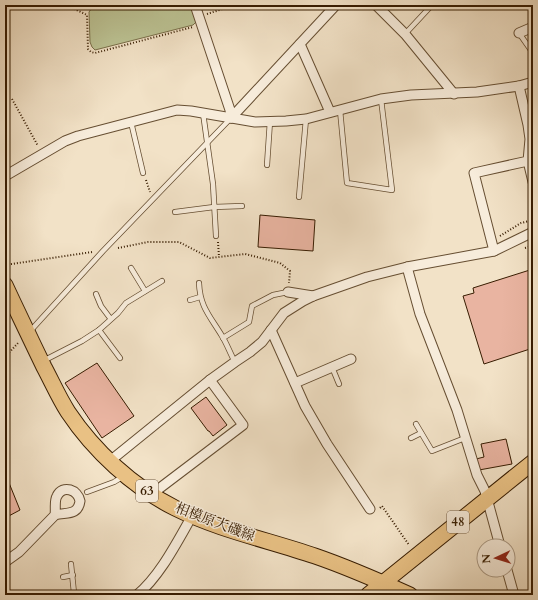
<svg xmlns="http://www.w3.org/2000/svg" width="538" height="600" font-family="Cardo,'Noto Serif JP',serif">
<style>
.green{fill:#bcc394;stroke:#7a704a}
.building{fill:#e9b4a1;stroke:#371c01}
.lines{fill:none;stroke-linecap:round;stroke-linejoin:round}
.lane-casing{stroke:#664e32;stroke-width:6}
.street-casing{stroke:#664e32;stroke-width:11}
.primary-casing{stroke:#371c01;stroke-width:17}
.path{stroke:#371c01;stroke-width:2;stroke-dasharray:1 2;stroke-linecap:butt}
.lane{stroke:#f7ecdb;stroke-width:4.5}
.street{stroke:#f7ecdb;stroke-width:9}
.primary{stroke:#e9c184;stroke-width:15}
.labels{text-anchor:middle;dominant-baseline:central;stroke-width:3;stroke-linejoin:round;paint-order:stroke}
.shield{fill:#f7ecdb;stroke:#715a42;stroke-width:1}
.shield-label{font-size:13px;font-weight:bold;fill:#371c01}
.street-label{font-size:14px;fill:#371c01;stroke:#f7ecdb}
</style>
<rect width="100%" height="100%" fill="#f2e2c7"/>
<filter id="stains"><feTurbulence type="fractalNoise" baseFrequency=".005" numOctaves="4"/><feColorMatrix values="0 0 0 0 .2 0 0 0 0 .09 0 0 0 0 .02 0 0 0 .5 -.17"/></filter>
<radialGradient id="worn" r=".72"><stop offset=".6" stop-color="#630" stop-opacity="0"/><stop offset="1" stop-color="#630" stop-opacity=".3"/></radialGradient>
<polygon class="green" points="94,5 191,5 197,21 193,25 95,50 92,47 90,42 89,12"/>
<g class="building">
<polygon points="260,215 315,220 313,251 258,247"/>
<polygon points="533,269 533,348 484,364 463,296 474,293 473,288"/>
<polygon points="97,363 134,416 102,438 65,383"/>
<polygon points="206,397 227,425 213,436 209,431 208,431 191,408"/>
<polygon points="506,439 512,464 479,470 476,459 484,457 481,444"/>
<polygon points="5,473 20,510 5,518"/>
</g>
<g class="lines">
<defs>
<g id="lane">
<polyline points="519,33 533,53"/>
<polyline points="405,34 432,5"/>
<polyline points="5,92 6,94"/>
<polyline points="340,110 347,183 392,190 381,99"/>
<polyline points="203,113 213,184 216,236"/>
<polyline points="131,122 143,173"/>
<polyline points="267,165 270,121"/>
<polyline points="299,197 306,119"/>
<polyline points="175,212 214,207 242,206"/>
<polyline points="131,268 145,291"/>
<path d="M199,283c1,24 11,33 23,53 5,8 8,17 13,26"/>
<polyline points="96,294 101,306 110,318"/>
<polyline points="190,300 200,297"/>
<polyline points="33,328 103,251 231,118"/>
<polyline points="99,330 120,358"/>
<polyline points="223,338 249,322 252,306 273,295 288,292"/>
<polyline points="43,361 82,341 99,330 118,313 126,303 162,281"/>
<polyline points="332,367 339,384"/>
<polyline points="416,424 432,451 465,438"/>
<polyline points="411,438 421,433"/>
<polyline points="87,492 114,482 124,476"/>
<polyline points="71,564 74,593 81,595"/>
<polyline points="63,577 73,575"/>
</g>
<g id="street">
<polyline points="195,5 230,110 231,118"/>
<polyline points="376,5 405,34 454,94"/>
<polyline points="519,33 533,27"/>
<polyline points="300,44 330,112"/>
<polyline points="231,118 336,5"/>
<polyline points="528,161 533,182"/>
<polyline points="5,176 65,141 78,136 177,110 191,111 255,122 286,121 306,119 381,99 411,95 477,92 519,86 533,82"/>
<polyline points="494,251 474,173 528,161 530,139 528,125 519,86"/>
<polyline points="407,267 420,314 457,410 477,475 485,491 500,546"/>
<polyline points="288,292 313,296"/>
<polyline points="271,330 305,406 327,444 370,509"/>
<polyline points="295,383 351,359"/>
<polyline points="110,461 210,380 235,362 250,352 262,342 284,313 303,301 313,296 367,277 407,267 494,251 533,232"/>
<polyline points="152,494 243,425 210,380"/>
<path d="M5,562l14,-10 36,-37c11,-3 23,1 25,-14 -2,-11 -17,-17 -23,-5 -3,5 -1,13 -2,19"/>
<polyline points="507,570 514,595"/>
<path d="M137,595c23,-19 40,-53 55,-79"/>
</g>
<g id="primary">
<path d="M5,285c13,28 26,55 39,82 8,15 15,31 24,45 26,39 65,75 107,96 44,22 93,32 140,48 32,11 64,25 95,39"/>
<polyline points="368,595 533,462"/>
</g>
</defs>
<use href="#lane" class="lane-casing"/>
<use href="#street" class="street-casing"/>
<use href="#primary" class="primary-casing"/>
<g class="path">
<polyline points="66,5 87,15 88,49 91,52 95,53 193,27"/>
<polyline points="207,14 235,5"/>
<polyline points="12,99 38,146"/>
<polyline points="146,180 150,192"/>
<polyline points="500,236 521,223 533,220"/>
<polyline points="218,242 219,257"/>
<polyline points="118,248 148,242 179,242 210,258 245,254 280,263 290,271 289,283"/>
<polyline points="525,248 533,246"/>
<polyline points="5,265 92,252"/>
<polyline points="5,357 18,343"/>
<polyline points="380,508 382,506 409,545"/>
</g>
<use href="#lane" class="lane"/>
<use href="#street" class="street"/>
<use href="#primary" class="primary"/>
</g>
<g class="labels">
<g class="shield">
<rect x="136" y="480" width="22" height="22" rx="3"/>
<rect x="447" y="511" width="22" height="22" rx="3"/>
</g>
<g class="shield-label">
<text x="147" y="491">63</text>
<text x="458" y="522">48</text>
</g>
<g class="street-label">
<text transform="translate(215 522) rotate(21)">相模原大磯線</text>
</g>
</g>
<rect width="538" height="600" fill="none" stroke="#f2e2c7" stroke-width="20"/>
<rect x="6" y="6" width="526" height="588" fill="none" stroke="#371c01" stroke-width="2"/>
<rect x="10" y="10" width="518" height="580" fill="none" stroke="#371c01"/>
<g transform="translate(496 558) rotate(266)"><circle r="19" fill="#f7ecdb" stroke="#aa9984"/>
<path d="M0-3L7 15L0 10L-7 15Z" fill="#8f2418"/>
<text y="-6" font-size="11" font-weight="bold" text-anchor="middle" fill="#371c01">N</text>
</g>
<rect width="100%" height="100%" filter="url(#stains)"/>
<rect width="100%" height="100%" fill="url(#worn)"/>
</svg>
